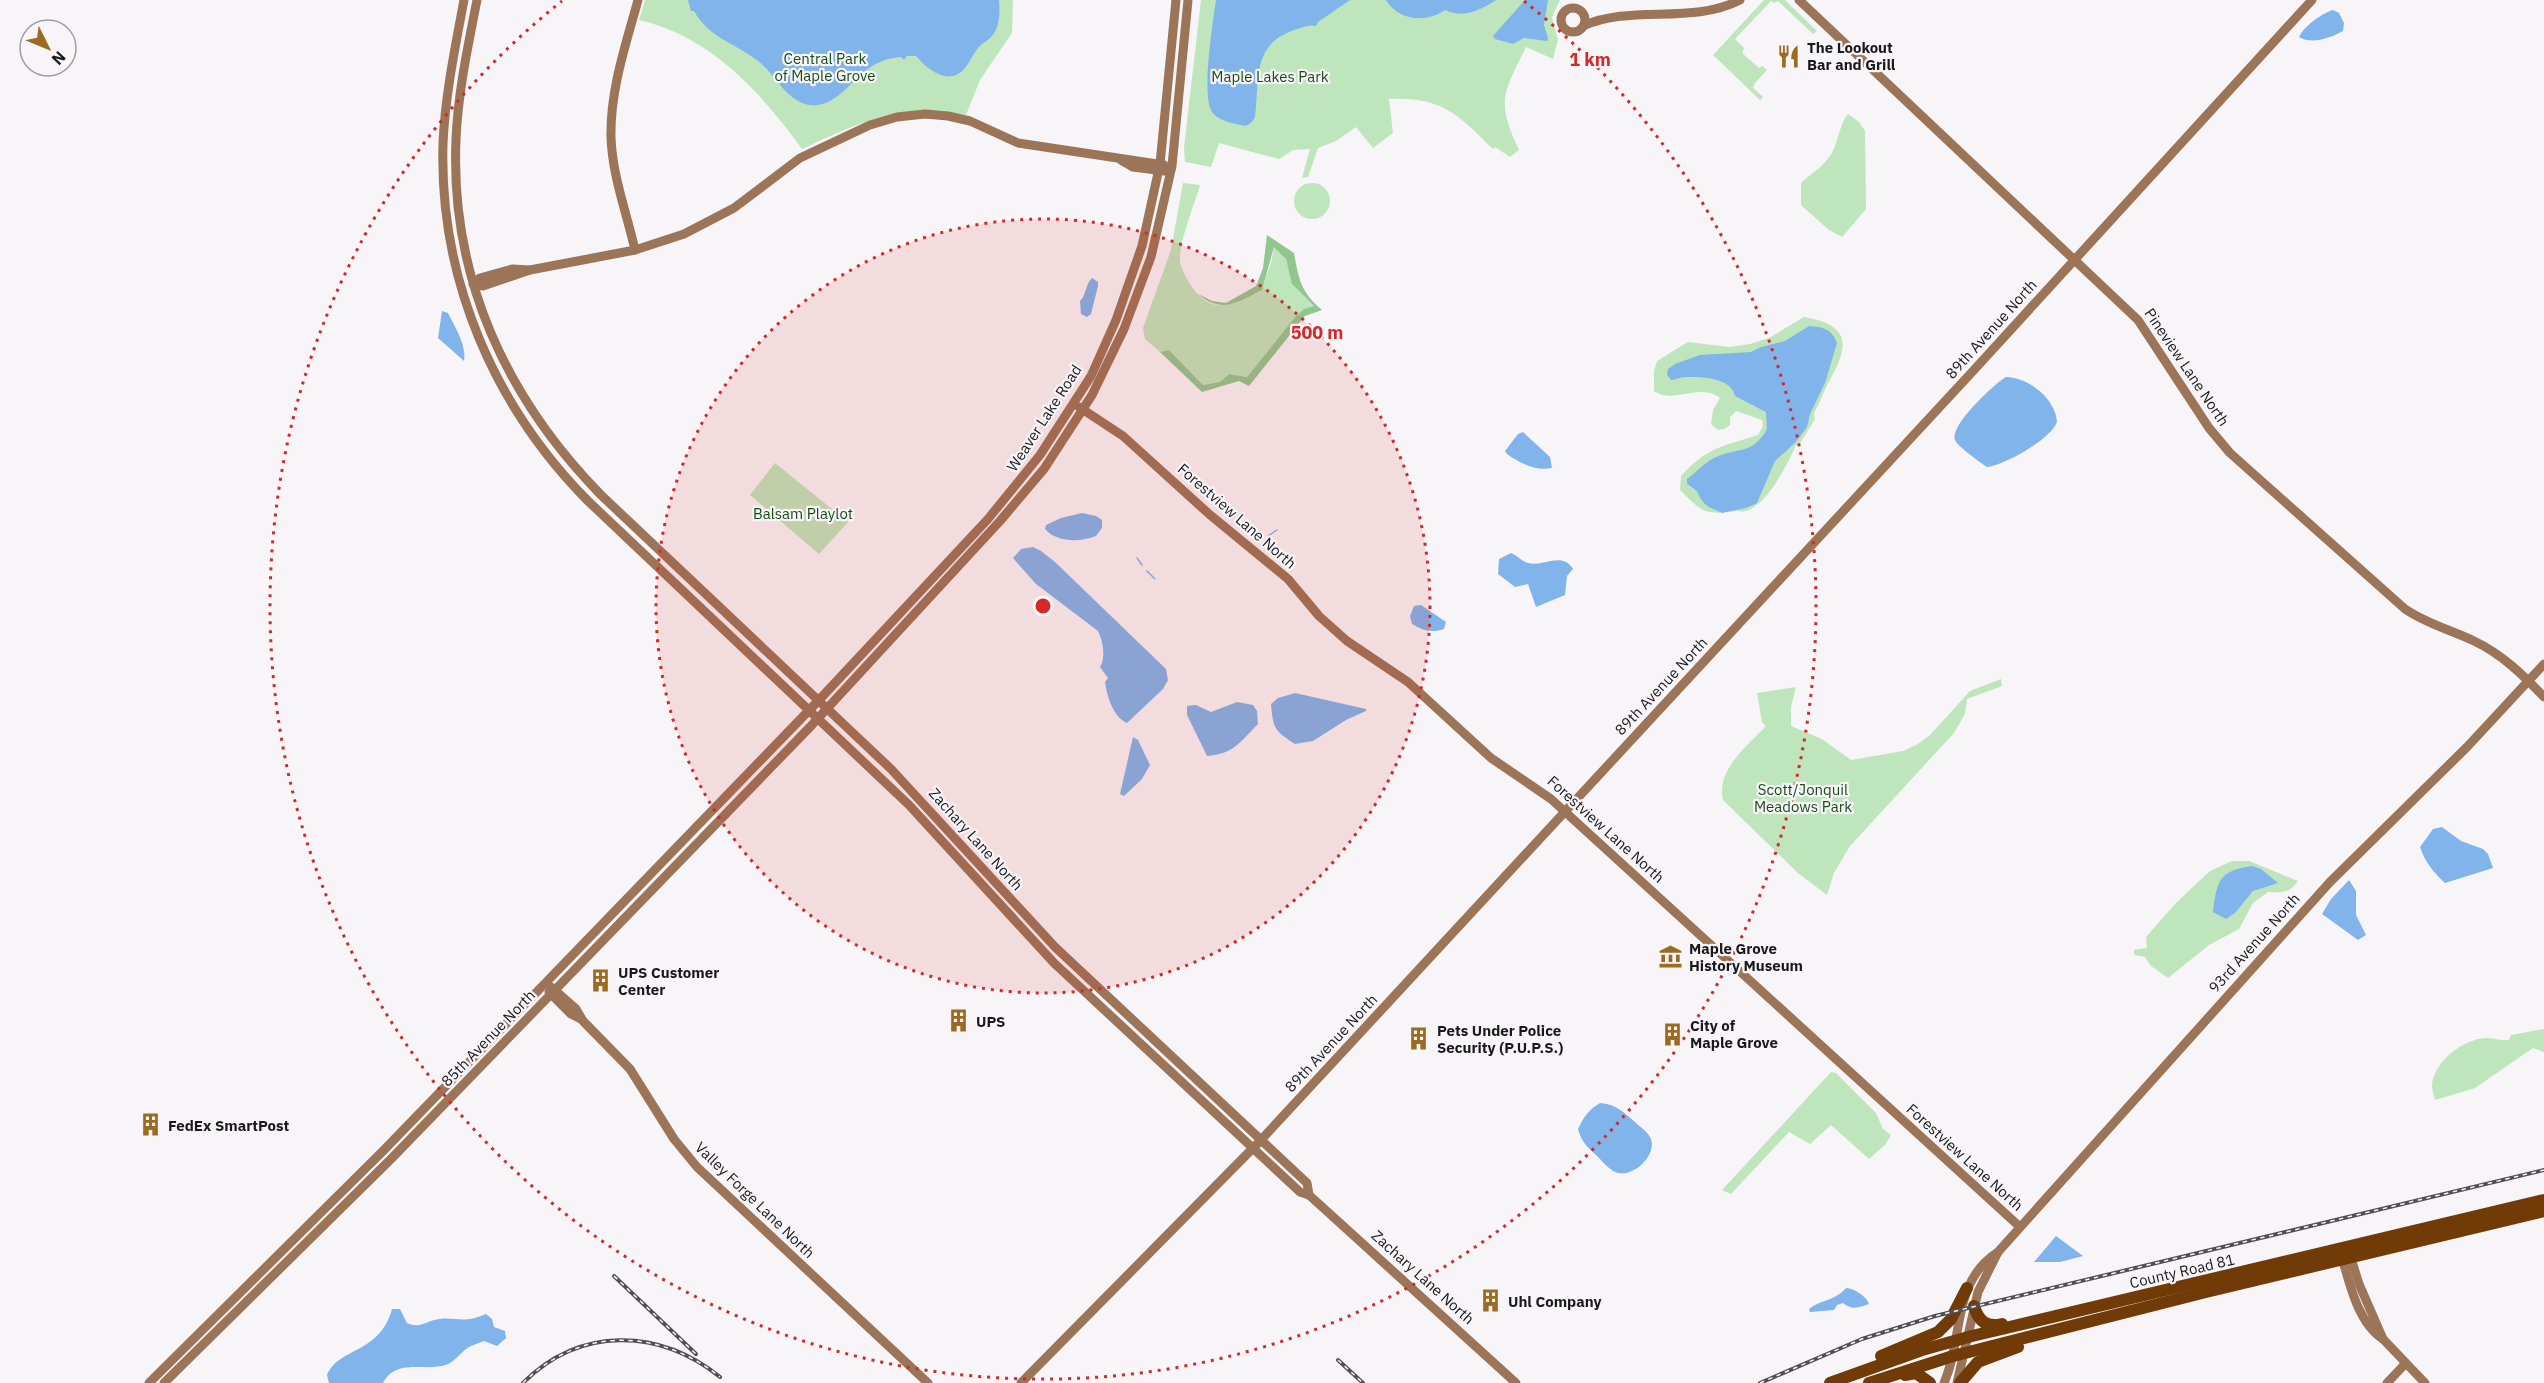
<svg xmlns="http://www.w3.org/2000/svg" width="2544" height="1383" font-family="'IBM Plex Sans',sans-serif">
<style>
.green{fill:#bee5bb}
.forest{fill:#91c78f}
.water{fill:#81b4eb}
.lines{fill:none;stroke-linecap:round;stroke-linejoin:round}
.stream{stroke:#81b4eb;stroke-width:1.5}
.secondary{stroke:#9c7458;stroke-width:9}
.highway{stroke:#713b08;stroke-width:12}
.rail-casing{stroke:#504f51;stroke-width:4}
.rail{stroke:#f7f5f8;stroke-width:1.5;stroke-dasharray:4.5;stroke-linecap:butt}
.ring{fill:none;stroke:#d62828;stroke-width:3;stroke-dasharray:3 6}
.labels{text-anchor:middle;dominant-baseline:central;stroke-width:4.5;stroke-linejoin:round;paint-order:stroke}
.poi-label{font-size:15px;font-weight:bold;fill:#1a191a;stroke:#f7f5f8;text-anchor:start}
.park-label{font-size:15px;fill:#164c17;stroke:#f7f5f8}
.street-label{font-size:15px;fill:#1a191a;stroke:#f7f5f8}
.centre{fill:#d62828;stroke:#f7f5f8;stroke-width:3}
.ring-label{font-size:18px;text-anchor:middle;font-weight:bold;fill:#d62828;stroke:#f7f5f8;stroke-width:4.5;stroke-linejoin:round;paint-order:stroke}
</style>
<rect width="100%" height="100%" fill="#f7f5f8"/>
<g class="green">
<path d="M645,0h368l-1,33 -32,47 -14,35c-61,-14 -109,8 -164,34 -41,-57 -92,-113 -163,-129z"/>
<path d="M1201,0h359l-8,17 6,23 -5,19 -27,-12c-23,47 -30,54 -7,103l-9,7 -15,-10 -2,2c-36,-35 -50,-52 -104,-50l4,34 -20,15 -17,-21 -20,14 -18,7 -10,29 -6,1 8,-29 -17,1 -14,9 -60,-16 -8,24 -26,-5 -1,-14z"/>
<polygon points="1764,0 1785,0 1817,31 1813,34 1778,1 1774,3 1771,1 1735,39 1744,48 1742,53 1759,68 1762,66 1767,70 1755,83 1753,88 1763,97 1760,100 1713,55"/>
<path d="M1848,114l11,8 6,9 1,78 -24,28 -13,-7 -28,-25v-22c10,-9 24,-18 31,-30 7,-13 7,-28 16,-39z"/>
<path d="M1183,183l17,2c-5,17 -22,60 -20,77 1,8 8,18 12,25 21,30 43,17 69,4l10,-28 3,-16 10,7 12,34 18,18 -10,4 -8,6 -49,61 -18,-3 -9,8 -17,3 -34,-35 -9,2 -15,-13 -2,-11 28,-78z"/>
<circle cx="1312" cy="201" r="18"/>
<path d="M1804,317c47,8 46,29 24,66 -5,10 -8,20 -14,30l1,6 -14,23 -5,3c-9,20 -28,59 -50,66 -3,1 -6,0 -9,0 -32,4 -34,2 -57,-21l1,-14c28,-30 41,-29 77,-41l5,-9 -1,-6 -26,-9 -6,6v8l-6,4 -6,1 -7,-6 2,-14 7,-12c-21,-16 -46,7 -66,-7v-20l3,-10 31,-19 41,5 21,-3 19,-6z"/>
<polygon points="775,463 848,522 819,554 750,495"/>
<path d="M2001,679l1,7 -35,13 -2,15 -11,19 -104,113 -16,27 -7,22 -29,-22 -75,-73c-7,-30 24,-54 43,-74l-4,-4 -5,-29 39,-6 -5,20v19l31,13 29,21 52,-9 15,-7 12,-9 40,-44z"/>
<path d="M2232,861h17l49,20c-8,12 -16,12 -30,11l-15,11 -14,26 -30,16 -41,33 -17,-12 -6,-9 -11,-2v-5l13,-2 -1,-11 30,-34 34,-32z"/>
<path d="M2544,1029v23l-11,-4 -58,40 -40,12c-1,-4 -3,-10 -3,-14 1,-24 31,-47 54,-48 8,0 14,3 23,2l2,-5z"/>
<polygon points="1831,1072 1836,1073 1876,1113 1883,1129 1891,1135 1885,1145 1869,1159 1831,1125 1810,1144 1789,1132 1731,1194 1722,1190"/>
</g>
<path class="forest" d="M1267,235l27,18c5,26 6,38 28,57l-17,6 -56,70 -10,-5 -37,11 -42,-40 9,-2 34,35 17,-3 9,-8 18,3 49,-61 8,-7 10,-3 -22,-22 -6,-25 -12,-12 -12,43c-25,13 -41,24 -64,4l14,7 14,2 30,-17 7,-18z"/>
<g class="water">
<path d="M688,0h311c1,11 1,27 -7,36 -4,5 -10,7 -14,12 -5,6 -8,14 -13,20 -16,19 -37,2 -49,-12h-9l-3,4 -3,-3c-14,1 -27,6 -38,16 -16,13 -32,38 -58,31 -22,-7 -32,-34 -51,-46 -24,-17 -45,-21 -60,-47h-3z"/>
<path d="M1216,0h134l-32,22 -2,4c-7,-2 -15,2 -22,4 -43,15 -34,50 -39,87l-3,5 -6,4c-11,-2 -28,-5 -34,-14 -11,-17 1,-90 4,-112z"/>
<path d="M1386,0h110c-16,10 -32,19 -51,10 -18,13 -47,11 -59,-10z"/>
<polygon points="1525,0 1548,0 1544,25 1548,38 1547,41 1524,38 1513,44 1495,39 1493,36"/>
<path d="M2333,10l6,3 5,10 -1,8c-13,7 -31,14 -44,6 5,-11 22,-23 34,-27z"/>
<path d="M1092,278l6,4v4l-7,28 -4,3 -6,-3 -1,-13c6,-5 5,-16 12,-23z"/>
<path d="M442,311l6,2c7,14 19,33 16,48l-26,-23z"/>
<path d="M1809,326c14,1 23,3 28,17l-12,40 -15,31 -3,13 -12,16 -20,18 -18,42c-12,7 -22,6 -35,10 -5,-3 -14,-5 -18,-10 -9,-11 -2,-10 -17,-19v-5c10,-7 17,-16 27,-21 22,-11 38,-2 53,-29l-1,-17 -31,-16c-4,-19 -33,-19 -50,-19 -5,0 -9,3 -14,3l-4,-5 1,-6 7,-5 25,-9 51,-3 10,-5 24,-6z"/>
<path d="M2006,377c22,0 50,22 51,45 -6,17 -52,43 -70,45 -6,-4 -30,-21 -32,-27 -6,-14 39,-56 51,-63z"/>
<path d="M1523,432l27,25 2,11c-16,3 -31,-4 -45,-14l-2,-3 13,-17z"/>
<path d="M1082,513l14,3 6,4v8l-6,8c-15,6 -39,7 -51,-7l1,-4 15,-7z"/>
<path d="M1033,547l8,4 14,11 111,107 2,11 -5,9 -36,34c-14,-6 -20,-27 -22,-41l3,-4 -8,-11c6,-9 3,-26 -2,-36l-62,-47 -23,-26 8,-9z"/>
<path d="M1511,553c7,3 10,8 17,10 16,4 34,-12 45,6l-6,7 -2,19 -29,12 -8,-23 -13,3 -17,-13 1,-15z"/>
<path d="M1421,605l25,17 -2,7c-12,4 -21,2 -32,-5l-2,-8 4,-10z"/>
<path d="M1295,693l71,16v2l-20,9 -33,21 -18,3c-20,-13 -22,-15 -24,-40l7,-6z"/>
<path d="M1237,702l16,3 4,6 1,13c-18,18 -24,30 -51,32l-20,-41v-9l9,-1 15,7z"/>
<polygon points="1133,737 1138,740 1150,765 1142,779 1124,796 1120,794"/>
<path d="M2442,827l19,14 22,8 5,5 5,14 -48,15c-12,-11 -20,-21 -25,-36l13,-18z"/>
<path d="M2252,866l9,3 17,14 -25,8 -18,22 -9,6 -13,-7c4,-32 6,-41 39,-46z"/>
<polygon points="2349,880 2356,891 2356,915 2366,935 2358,940 2322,914 2331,899"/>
<path d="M1600,1103c16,1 23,9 35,19 5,5 13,10 16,17 6,18 -21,42 -38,32 -6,-4 -12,-11 -17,-16 -9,-8 -15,-14 -18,-26 6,-12 10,-19 22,-26z"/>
<polygon points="2056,1236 2083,1256 2060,1262 2034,1262"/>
<path d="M1846,1288c8,0 21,9 23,16 -11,4 -17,6 -26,-1l-6,2 -3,5 -24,2 -1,-3c13,-10 26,-8 37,-21z"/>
<path d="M392,1309h8l7,14c13,6 19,-2 32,-4 21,-2 23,5 47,-5l6,5 2,8 11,4 1,7 -9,8 -13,-5c-4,2 -9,3 -13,5 -9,4 -14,14 -23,18 -22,9 -51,-7 -65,19h-54l-2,-8c12,-28 53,-21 65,-66z"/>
</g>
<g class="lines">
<g class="stream">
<polyline points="1268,536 1277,530"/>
<polyline points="1137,558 1142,565"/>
<polyline points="1147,571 1155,579"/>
</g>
<g class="secondary">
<path d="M464,0c-9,48 -19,96 -21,144 -4,135 51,262 145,357l321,304 145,158 246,229 9,3 21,19 186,169"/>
<path d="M477,0c-9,46 -19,92 -21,139 -6,138 50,259 145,356l290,274 164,178 252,236 2,12"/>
<path d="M1799,0l339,320 71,108 21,25 175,156c22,15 46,21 69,32 28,13 50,35 70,56"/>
<circle cx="1573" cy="20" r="12"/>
<path d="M1583,26c49,-22 108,-1 157,-26"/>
<polyline points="1121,160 1133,167 1164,171"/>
<path d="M635,250c-8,-36 -23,-75 -24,-113 -1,-47 15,-93 27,-137"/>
<polygon points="512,269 530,270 483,286 473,284 480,278"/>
<polyline points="530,270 635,250 684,234 734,208 800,158 870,125 897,117 925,114 948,116 970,121 1018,143 1164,165"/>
<polyline points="1079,407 1123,436 1209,514 1288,579 1319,616 1347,641 1408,682 1491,758 1551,799 2020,1227"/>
<polyline points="551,987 576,1009 583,1021 630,1069 674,1139 697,1167 928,1383"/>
<polyline points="549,992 571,1014 581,1019"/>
<polyline points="2349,1252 2359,1284 2383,1339"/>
<path d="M2341,1254c8,27 16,68 42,85l42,44"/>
<polyline points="149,1383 384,1150 819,700 988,519 1040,455 1091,376 1116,320 1142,246 1160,164 1176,0"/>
<polyline points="164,1383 392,1158 810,727 1000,521 1044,469 1092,395 1124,329 1151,257 1172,166 1188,0"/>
<polyline points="1021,1383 1260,1141 1973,371 2312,0"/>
<path d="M1944,1383c20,-45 7,-101 54,-131l332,-370 137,-135 77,-83"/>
<polyline points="1957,1383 1978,1292 1998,1252"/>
<polyline points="2387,1383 2405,1364"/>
</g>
<g class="highway">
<path d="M1974,1306c4,14 12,22 28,18"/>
<polyline points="1881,1356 1938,1332 1951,1319 1967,1288"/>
<polyline points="1905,1375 1916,1373 1930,1383"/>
<polyline points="1830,1383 1922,1350 1972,1336 2544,1200"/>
<polyline points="1869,1383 1953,1356 2206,1292 2544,1211"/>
<polyline points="1960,1383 1978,1362 2018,1347"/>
</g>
<defs>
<g id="rail">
<polyline points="614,1276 696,1354"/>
<polyline points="1338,1360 1363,1383"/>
<path d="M523,1383c57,-57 136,-55 197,-6"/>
<polyline points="1760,1383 1862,1339 1935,1316 2544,1170"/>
</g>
</defs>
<use href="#rail" class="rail-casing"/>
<use href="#rail" class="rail"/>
</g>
<circle cx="1043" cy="606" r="387" fill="#d62828" fill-opacity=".12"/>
<g class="ring">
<circle cx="1043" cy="606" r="387"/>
<path d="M1524 1A773 773 0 1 1 562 1"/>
</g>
<defs>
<symbol id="restaurant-bare" viewBox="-9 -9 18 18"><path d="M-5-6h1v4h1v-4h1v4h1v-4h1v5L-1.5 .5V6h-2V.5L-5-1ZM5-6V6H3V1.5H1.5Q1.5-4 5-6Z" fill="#9d6a21" stroke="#f7f5f8" stroke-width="2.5" paint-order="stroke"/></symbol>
<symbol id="museum-bare" viewBox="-9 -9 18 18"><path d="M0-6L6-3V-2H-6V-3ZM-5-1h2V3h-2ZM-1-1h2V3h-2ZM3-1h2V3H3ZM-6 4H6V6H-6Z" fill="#9d6a21" stroke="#f7f5f8" stroke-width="2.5" paint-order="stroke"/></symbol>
<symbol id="building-bare" viewBox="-9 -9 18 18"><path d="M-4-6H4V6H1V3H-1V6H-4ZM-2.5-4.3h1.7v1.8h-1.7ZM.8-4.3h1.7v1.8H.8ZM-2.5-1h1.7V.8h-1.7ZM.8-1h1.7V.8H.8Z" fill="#9d6a21" stroke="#f7f5f8" stroke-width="2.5" paint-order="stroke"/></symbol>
</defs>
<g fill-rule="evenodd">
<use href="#restaurant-bare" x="1772" y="40" width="33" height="33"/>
<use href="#museum-bare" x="1654" y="940" width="33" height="33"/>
<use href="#building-bare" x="584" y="964" width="33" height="33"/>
<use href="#building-bare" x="942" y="1004" width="33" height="33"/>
<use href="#building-bare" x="1656" y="1018" width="33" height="33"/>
<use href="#building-bare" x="1402" y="1022" width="33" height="33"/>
<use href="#building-bare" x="134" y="1108" width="33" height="33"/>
<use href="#building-bare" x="1474" y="1284" width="33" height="33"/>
</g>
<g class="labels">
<g class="poi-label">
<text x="1807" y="47">The Lookout<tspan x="1807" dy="17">Bar and Grill</tspan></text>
<text x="1689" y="948">Maple Grove<tspan x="1689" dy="17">History Museum</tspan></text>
<text x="618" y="972">UPS Customer<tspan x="618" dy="17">Center</tspan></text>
<text x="976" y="1021">UPS</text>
<text x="1690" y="1025">City of<tspan x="1690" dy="17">Maple Grove</tspan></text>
<text x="1437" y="1030">Pets Under Police<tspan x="1437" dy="17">Security (P.U.P.S.)</tspan></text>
<text x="168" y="1125">FedEx SmartPost</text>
<text x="1508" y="1301">Uhl Company</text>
</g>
<g class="park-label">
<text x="825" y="58">Central Park<tspan x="825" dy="17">of Maple Grove</tspan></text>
<text x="1270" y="76">Maple Lakes Park</text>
<text x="803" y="513">Balsam Playlot</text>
<text x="1803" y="789">Scott/Jonquil<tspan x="1803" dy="17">Meadows Park</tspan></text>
</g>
<g class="street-label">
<text transform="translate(1991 329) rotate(-48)">89th Avenue North</text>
<text transform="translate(2187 367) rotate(56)">Pineview Lane North</text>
<text transform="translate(1044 418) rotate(-57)">Weaver Lake Road</text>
<text transform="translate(1237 516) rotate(41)">Forestview Lane North</text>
<text transform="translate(1661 686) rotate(-47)">89th Avenue North</text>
<text transform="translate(1606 829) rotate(42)">Forestview Lane North</text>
<text transform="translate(976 839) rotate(48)">Zachary Lane North</text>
<text transform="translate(2254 943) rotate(-48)">93rd Avenue North</text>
<text transform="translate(488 1038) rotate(-46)">85th Avenue North</text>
<text transform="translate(1331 1043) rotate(-47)">89th Avenue North</text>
<text transform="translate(1965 1157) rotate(42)">Forestview Lane North</text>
<text transform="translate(755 1200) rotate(44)">Valley Forge Lane North</text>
<text transform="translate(2182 1271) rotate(-13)">County Road 81</text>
<text transform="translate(1423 1277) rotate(42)">Zachary Lane North</text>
</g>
</g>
<circle cx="1043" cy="606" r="9" class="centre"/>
<g class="ring-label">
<text x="1590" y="66">1 km</text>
<text x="1317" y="339">500 m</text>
</g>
<g transform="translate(48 48) rotate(133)"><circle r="28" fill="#f7f5f8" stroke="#9f9d9f" stroke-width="1.5"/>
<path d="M0-4.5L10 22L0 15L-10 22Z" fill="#9d6a21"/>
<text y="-9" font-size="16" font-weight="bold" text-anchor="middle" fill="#1a191a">N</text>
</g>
</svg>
